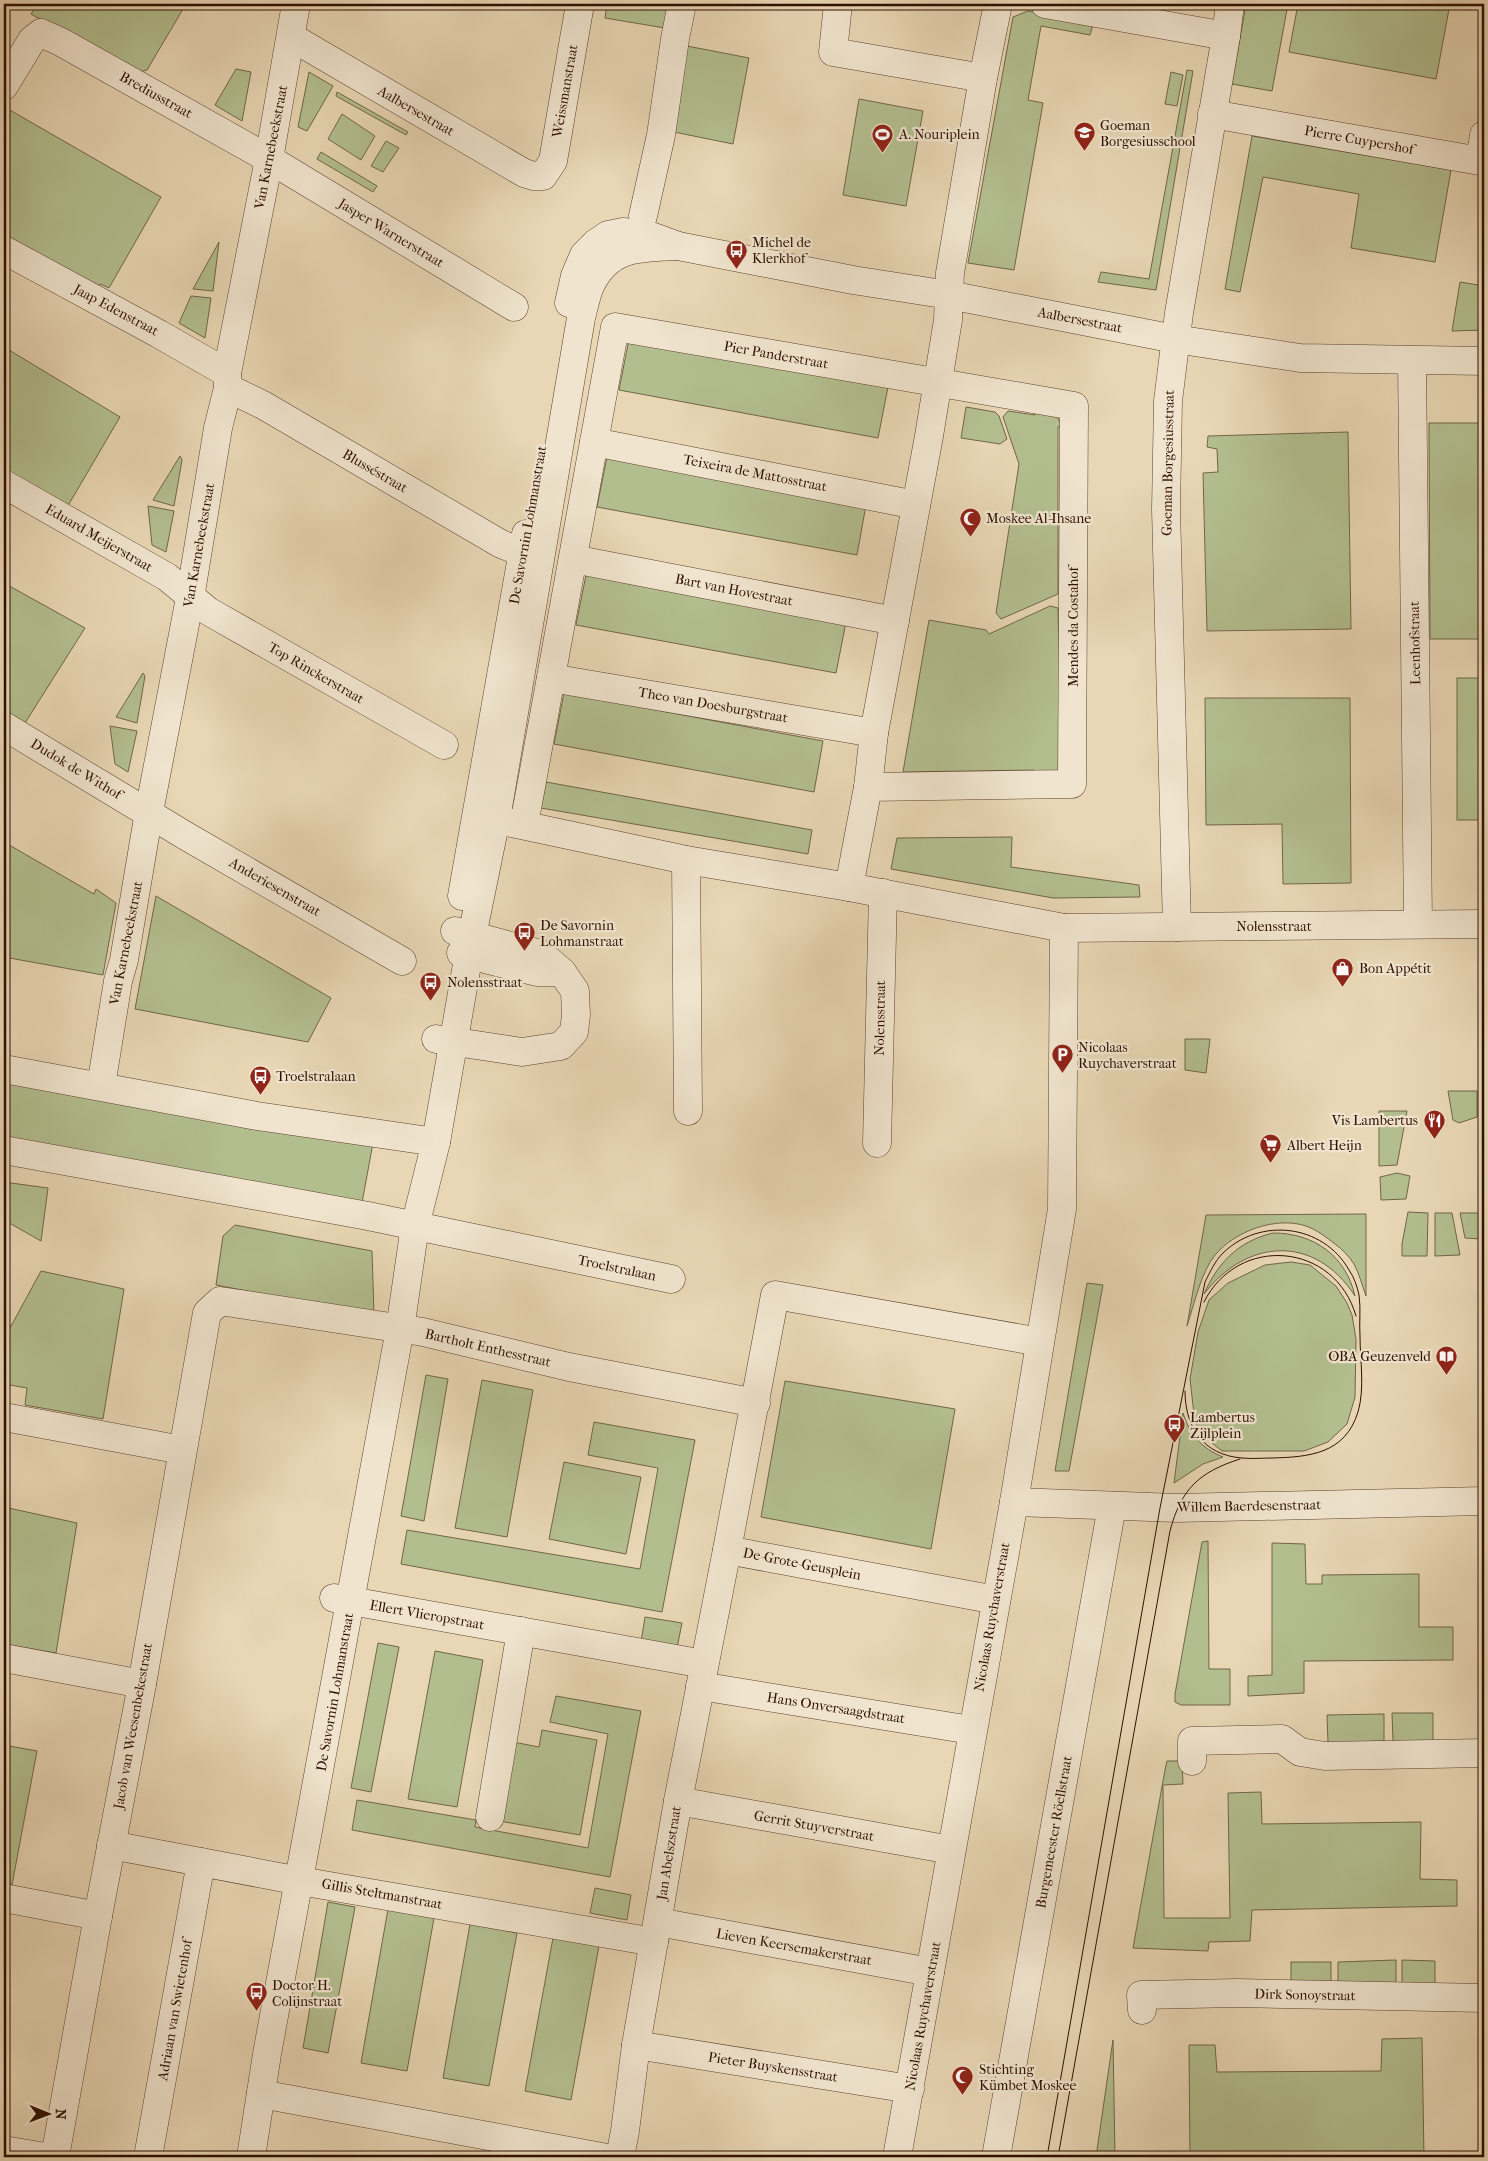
<svg xmlns="http://www.w3.org/2000/svg" width="1488" height="2161" font-family="'IM FELL French Canon',serif">
<style>
.green{fill:#b3be8f;stroke:#716648}
.lines{fill:none;stroke-linecap:round;stroke-linejoin:round}
.minor-casing{stroke:#5d412e;stroke-width:29}
.minor{stroke:#f0e4ce;stroke-width:28}
.tram{stroke:#2f0f01;stroke-width:1}
.labels{text-anchor:middle;dominant-baseline:central;stroke-width:4.5;stroke-linejoin:round;paint-order:stroke}
.street-label{font-size:14px;fill:#2f0f01;stroke:#f0e4ce}
.poi-label{font-size:14px;fill:#2f0f01;stroke:#f0e4ce;text-anchor:start}
</style>
<rect width="100%" height="100%" fill="#e8d6b4"/>
<filter id="stains"><feTurbulence type="fractalNoise" baseFrequency=".004" numOctaves="4"/><feColorMatrix values="0 0 0 0 .2 0 0 0 0 .09 0 0 0 0 .02 0 0 0 .5 -.17"/></filter>
<radialGradient id="worn" r=".72"><stop offset=".6" stop-color="#630" stop-opacity="0"/><stop offset="1" stop-color="#630" stop-opacity=".3"/></radialGradient>
<g class="green">
<polygon points="37,4 186,4 147,70 135,73 31,14"/>
<polygon points="607,4 673,5 671,29 605,18"/>
<polygon points="1246,4 1288,4 1272,91 1232,84"/>
<polygon points="1298,4 1450,4 1436,79 1289,52"/>
<polygon points="1028,11 1094,22 1090,35 1041,26 1028,100 1043,103 1014,270 968,263 1013,17"/>
<polygon points="682,45 749,58 733,144 669,131"/>
<polygon points="236,69 251,72 242,121 215,105"/>
<polygon points="1187,70 1193,71 1156,290 1098,282 1101,272 1149,279"/>
<polygon points="309,72 333,86 307,131 298,127"/>
<polygon points="1171,72 1183,75 1177,106 1165,104"/>
<polygon points="337,92 408,132 406,135 336,96"/>
<polygon points="859,99 923,111 906,206 843,195"/>
<polygon points="8,109 161,197 109,288 100,284 96,290 4,236 4,116"/>
<polygon points="342,114 375,136 361,160 328,139"/>
<polygon points="1252,136 1451,170 1435,262 1351,248 1359,194 1263,177 1240,292 1225,289"/>
<polygon points="386,141 399,148 383,172 371,166"/>
<polygon points="321,152 377,186 373,192 317,159"/>
<polygon points="219,242 213,291 193,289"/>
<polygon points="1460,282 1484,286 1484,330 1452,331"/>
<polygon points="191,296 211,298 205,338 179,323"/>
<polygon points="629,339 888,387 878,438 619,390"/>
<polygon points="4,347 120,417 66,509 4,475"/>
<polygon points="966,407 995,412 999,416 1007,439 1000,444 961,438"/>
<polygon points="1037,408 1057,417 1063,427 1058,427 1058,594 1001,619 996,613 1019,464 1003,417 1008,411 1035,415"/>
<polygon points="1429,423 1484,423 1484,639 1430,639"/>
<polygon points="1348,432 1351,629 1207,631 1203,473 1218,472 1217,449 1207,447 1208,436"/>
<polygon points="180,456 182,460 174,506 153,500"/>
<polygon points="607,457 866,505 857,555 597,507"/>
<polygon points="148,506 174,511 166,552 152,545"/>
<polygon points="586,575 846,622 836,673 576,625"/>
<polygon points="4,583 85,628 25,723 4,711"/>
<polygon points="1050,606 1058,608 1061,772 1035,778 1034,770 903,772 929,620 986,630 989,634"/>
<polygon points="143,673 145,676 137,723 116,717"/>
<rect x="1457" y="678" width="27" height="142"/>
<polygon points="564,693 823,741 814,792 554,744"/>
<polygon points="1205,698 1350,698 1351,883 1283,884 1282,824 1206,825"/>
<polygon points="110,726 137,731 128,772 115,764"/>
<polygon points="546,782 812,830 808,854 541,808"/>
<polygon points="1012,837 1011,867 1139,885 1140,897 1053,898 891,869 897,838"/>
<polygon points="4,842 94,894 96,889 116,903 103,975 4,957"/>
<polygon points="156,896 331,998 308,1042 135,1009"/>
<polygon points="1185,1039 1210,1039 1206,1073 1185,1070"/>
<polygon points="4,1077 373,1143 361,1208 4,1144"/>
<polygon points="1448,1091 1477,1091 1477,1117 1459,1123 1453,1120"/>
<polygon points="1379,1111 1407,1111 1397,1165 1379,1166"/>
<polygon points="1397,1173 1410,1176 1406,1199 1381,1200 1380,1177"/>
<polygon points="4,1182 48,1188 41,1241 4,1220"/>
<polygon points="1408,1212 1428,1213 1427,1256 1402,1256 1402,1244"/>
<polygon points="1435,1213 1452,1213 1460,1255 1435,1256"/>
<polygon points="1460,1213 1479,1213 1480,1239 1465,1238"/>
<path d="M1366,1214v82c-4,-11 -7,-23 -12,-32 -5,-8 -12,-15 -19,-20 -9,-7 -18,-14 -29,-18 -30,-10 -71,5 -91,29 -14,17 -21,50 -28,71l19,-111z"/>
<polygon points="235,1225 372,1251 374,1315 216,1285 223,1236"/>
<path d="M1273,1233c41,0 73,23 82,63 -40,-62 -108,-58 -151,-2 14,-32 35,-53 69,-61z"/>
<polygon points="1291,1262 1310,1265 1336,1286 1347,1303 1352,1315 1356,1339 1355,1397 1347,1424 1328,1442 1304,1451 1222,1451 1212,1443 1195,1423 1190,1379 1198,1332 1209,1300 1228,1283 1265,1265"/>
<polygon points="41,1271 124,1289 103,1419 25,1405 27,1388 4,1384 4,1339"/>
<polygon points="1087,1283 1103,1285 1069,1471 1055,1471"/>
<polygon points="426,1375 448,1379 424,1521 401,1516"/>
<polygon points="482,1380 533,1390 507,1537 455,1528"/>
<polygon points="785,1381 955,1409 931,1549 761,1517"/>
<path d="M1183,1413c7,22 18,35 40,44l-20,7 -29,19z"/>
<polygon points="594,1422 695,1440 662,1612 401,1564 407,1530 640,1569 658,1468 588,1455"/>
<polygon points="564,1462 641,1477 626,1554 549,1539"/>
<polygon points="4,1507 77,1523 56,1653 4,1644"/>
<polygon points="1208,1541 1209,1669 1230,1669 1230,1705 1181,1705 1175,1702 1175,1694 1202,1542"/>
<polygon points="1272,1543 1305,1544 1306,1584 1322,1584 1322,1575 1419,1574 1419,1627 1453,1627 1453,1660 1304,1661 1304,1693 1248,1696 1248,1676 1272,1675"/>
<polygon points="645,1617 682,1623 677,1648 641,1642"/>
<polygon points="378,1643 399,1647 371,1792 351,1788"/>
<polygon points="435,1651 483,1660 457,1807 408,1799"/>
<polygon points="556,1696 641,1711 610,1877 352,1830 357,1800 476,1820 475,1827 588,1848 608,1734 550,1722"/>
<polygon points="1392,1713 1433,1713 1433,1741 1393,1741"/>
<polygon points="1384,1714 1384,1741 1328,1743 1327,1715"/>
<polygon points="542,1730 597,1740 580,1835 499,1821 513,1742 539,1747"/>
<polygon points="4,1745 37,1751 12,1885 4,1883"/>
<polygon points="1167,1761 1182,1761 1183,1784 1163,1785 1164,1918 1230,1918 1228,1793 1261,1792 1262,1824 1421,1822 1420,1879 1457,1880 1457,1906 1252,1910 1250,1941 1209,1942 1208,1951 1133,1948 1165,1770"/>
<polygon points="595,1888 631,1895 627,1920 590,1913"/>
<polygon points="328,1902 355,1907 328,2053 303,2048"/>
<polygon points="388,1909 434,1918 407,2071 361,2063"/>
<polygon points="470,1924 517,1933 489,2086 443,2078"/>
<polygon points="553,1938 599,1946 571,2100 525,2091"/>
<polygon points="1396,1960 1396,1988 1338,1988 1338,1962"/>
<polygon points="1402,1960 1435,1961 1435,1988 1402,1988"/>
<rect x="1291" y="1962" width="40" height="27"/>
<polygon points="1422,2038 1424,2157 1190,2157 1189,2045 1215,2045 1217,2072 1381,2071 1382,2039"/>
<polygon points="1113,2040 1115,2157 1096,2157"/>
</g>
<g class="lines">
<defs>
<g id="minor">
<polyline points="838,4 833,52 983,78"/>
<polyline points="1045,4 1226,36"/>
<polyline points="291,37 524,173 534,176 543,176 553,161 580,4"/>
<polyline points="4,86 32,40 41,33 61,42 269,159 514,307"/>
<polyline points="1212,114 1480,161 1484,135"/>
<polyline points="643,216 661,135 675,39 682,4"/>
<polyline points="4,250 159,334 227,373"/>
<polyline points="569,303 575,276 584,255 596,243 608,235 623,232 645,234 678,246 853,280 949,295 1175,339 1300,358 1484,361"/>
<polyline points="1412,361 1418,924"/>
<polyline points="228,388 263,405 501,544 522,552 538,555"/>
<polyline points="594,442 916,505"/>
<polyline points="4,484 167,577 208,611 444,745"/>
<polyline points="573,559 895,621"/>
<polyline points="551,678 874,733"/>
<polyline points="4,726 186,836 402,961"/>
<polyline points="507,822 686,860 849,887 1064,928 1484,924"/>
<polyline points="524,825 615,327 1074,406 1072,784 868,787"/>
<polyline points="686,860 688,1111"/>
<polyline points="849,887 868,787 874,733 929,436 948,320 950,273 983,78 998,4"/>
<polyline points="462,896 526,534"/>
<polyline points="1177,927 1166,509 1168,401 1179,313 1226,36 1230,4"/>
<polyline points="461,953 537,972 562,972"/>
<polyline points="436,1039 522,1052 561,1046 574,1032 576,1015 575,991 562,972 541,954 455,931"/>
<polyline points="4,1069 257,1116 436,1142"/>
<polyline points="101,1086 118,981 124,960 149,812 190,598 218,428 228,388 227,373 269,159 296,4"/>
<polyline points="877,1143 883,893"/>
<polyline points="4,1150 368,1216 671,1279"/>
<polyline points="4,1417 182,1450"/>
<polyline points="1014,1502 1177,1508 1484,1501"/>
<polyline points="334,1598 704,1664"/>
<polyline points="996,1600 727,1550 775,1295 1040,1342"/>
<polyline points="4,1658 142,1684"/>
<polyline points="700,1686 971,1730"/>
<polyline points="1192,1761 1192,1741 1282,1739 1300,1752 1325,1756 1484,1753"/>
<polyline points="678,1801 951,1850"/>
<polyline points="490,1817 521,1631"/>
<polyline points="111,1845 300,1881 654,1942"/>
<polyline points="4,1898 98,1916"/>
<polyline points="658,1922 930,1972"/>
<polyline points="1142,2010 1141,1995 1237,1993 1484,1998"/>
<polyline points="636,2045 910,2089"/>
<polyline points="261,2094 602,2157"/>
<polyline points="4,2150 45,2157"/>
<polyline points="55,2157 98,1916 142,1684 207,1313 220,1301 423,1332 569,1367 756,1403"/>
<polyline points="148,2157 201,1862"/>
<path d="M251,2157l16,-103 133,-725 15,-103 21,-84 36,-206 24,-117 85,-501c3,-11 5,-24 10,-34 19,-39 50,-36 87,-38"/>
<polyline points="620,2157 625,2131 636,2045 678,1801 727,1550"/>
<polyline points="897,2157 1014,1502 1062,1209 1064,928"/>
<polyline points="996,2157 1112,1506"/>
</g>
</defs>
<use href="#minor" class="minor-casing"/>
<use href="#minor" class="minor"/>
<g class="tram">
<path d="M1204,1302c34,-68 131,-60 152,14"/>
<path d="M1047,2157l113,-649 45,-226c5,-10 10,-21 18,-29 37,-36 100,-29 126,17 5,7 8,16 10,25 2,13 0,28 1,41 0,24 5,52 -2,76 -13,42 -49,45 -86,46 -10,0 -20,1 -30,0 -39,-3 -57,-31 -57,-67"/>
<path d="M1058,2157l112,-626c11,-42 29,-59 70,-72"/>
</g>
</g>
<defs>
<symbol id="school-pin" viewBox="-11 -11 22 30"><path d="M0 17L-7.5 6A9.5 9.5 0 1 1 7.5 6Z" fill="#8f2418" stroke="#f0e4ce"/><path d="M0-5L7-2L0 1L-7-2ZM-4 1L0 2.5L4 1V4Q0 6-4 4Z" fill="#fff"/></symbol>
<symbol id="stadium-pin" viewBox="-11 -11 22 30"><path d="M0 17L-7.5 6A9.5 9.5 0 1 1 7.5 6Z" fill="#8f2418" stroke="#f0e4ce"/><path d="M0-5a6.5 5 0 1 0 0 10a6.5 5 0 1 0 0-10ZM-3.5-1.8h7v3.6h-7Z" fill="#fff"/></symbol>
<symbol id="bus-pin" viewBox="-11 -11 22 30"><path d="M0 17L-7.5 6A9.5 9.5 0 1 1 7.5 6Z" fill="#8f2418" stroke="#f0e4ce"/><path d="M-5-6H5V4H4V6H2V4H-2V6H-4V4H-5ZM-3.5-4V0h7V-4ZM-3.5 1.2v1.5H-2V1.2ZM2 1.2v1.5H3.5V1.2Z" fill="#fff"/></symbol>
<symbol id="mosque-pin" viewBox="-11 -11 22 30"><path d="M0 17L-7.5 6A9.5 9.5 0 1 1 7.5 6Z" fill="#8f2418" stroke="#f0e4ce"/><path d="M3.5-4.9A6 6 0 1 0 3.5 4.9A5 5 0 1 1 3.5-4.9Z" fill="#fff"/></symbol>
<symbol id="shop-pin" viewBox="-11 -11 22 30"><path d="M0 17L-7.5 6A9.5 9.5 0 1 1 7.5 6Z" fill="#8f2418" stroke="#f0e4ce"/><path d="M-5-2.5h2.3a2.7 3.5 0 0 1 5.4 0H5L5.5 6h-11ZM-1.5-2.5h3a1.5 2.3 0 0 0-3 0Z" fill="#fff"/></symbol>
<symbol id="parking-pin" viewBox="-11 -11 22 30"><path d="M0 17L-7.5 6A9.5 9.5 0 1 1 7.5 6Z" fill="#8f2418" stroke="#f0e4ce"/><path d="M-3.5-5.5H1a3.5 3.5 0 0 1 0 7H-1V5.5H-3.5ZM-1-3.4V-.6H.8a1.4 1.4 0 0 0 0-2.8Z" fill="#fff"/></symbol>
<symbol id="restaurant-pin" viewBox="-11 -11 22 30"><path d="M0 17L-7.5 6A9.5 9.5 0 1 1 7.5 6Z" fill="#8f2418" stroke="#f0e4ce"/><path d="M-5-6h1v4h1v-4h1v4h1v-4h1v5L-1.5 .5V6h-2V.5L-5-1ZM5-6V6H3V1.5H1.5Q1.5-4 5-6Z" fill="#fff"/></symbol>
<symbol id="supermarket-pin" viewBox="-11 -11 22 30"><path d="M0 17L-7.5 6A9.5 9.5 0 1 1 7.5 6Z" fill="#8f2418" stroke="#f0e4ce"/><path d="M-6-5.5h2.5l.6 2H6L4.5 2H-2.5L-4.4-4H-6ZM-1.5 3.2a1.3 1.3 0 1 0 .1 0ZM3 3.2a1.3 1.3 0 1 0 .1 0Z" fill="#fff"/></symbol>
<symbol id="library-pin" viewBox="-11 -11 22 30"><path d="M0 17L-7.5 6A9.5 9.5 0 1 1 7.5 6Z" fill="#8f2418" stroke="#f0e4ce"/><path d="M-6-4Q-3-5.5-.7-3.5V5Q-3 3-6 4ZM6-4Q3-5.5 .7-3.5V5Q3 3 6 4Z" fill="#fff"/></symbol>
</defs>
<g fill-rule="evenodd">
<use href="#school-pin" x="1072" y="120" width="25" height="34"/>
<use href="#stadium-pin" x="870" y="122" width="25" height="34"/>
<use href="#bus-pin" x="724" y="238" width="25" height="34"/>
<use href="#mosque-pin" x="958" y="506" width="25" height="34"/>
<use href="#bus-pin" x="512" y="920" width="25" height="34"/>
<use href="#shop-pin" x="1330" y="956" width="25" height="34"/>
<use href="#bus-pin" x="418" y="970" width="25" height="34"/>
<use href="#parking-pin" x="1050" y="1042" width="25" height="34"/>
<use href="#bus-pin" x="248" y="1064" width="25" height="34"/>
<use href="#restaurant-pin" x="1422" y="1108" width="25" height="34"/>
<use href="#supermarket-pin" x="1258" y="1132" width="25" height="34"/>
<use href="#library-pin" x="1434" y="1344" width="25" height="34"/>
<use href="#bus-pin" x="1162" y="1412" width="25" height="34"/>
<use href="#bus-pin" x="244" y="1980" width="25" height="34"/>
<use href="#mosque-pin" x="950" y="2064" width="25" height="34"/>
</g>
<g class="labels">
<g class="street-label">
<text transform="translate(565 91) rotate(-80)">Weissmanstraat</text>
<text transform="translate(156 95) rotate(29)">Brediusstraat</text>
<text transform="translate(416 111) rotate(30)">Aalbersestraat</text>
<text transform="translate(1359 140) rotate(10)">Pierre Cuypershof</text>
<text transform="translate(271 147) rotate(-79)">Van Karnebeekstraat</text>
<text transform="translate(391 233) rotate(31)">Jasper Warnerstraat</text>
<text transform="translate(116 310) rotate(28)">Jaap Edenstraat</text>
<text transform="translate(1080 320) rotate(11)">Aalbersestraat</text>
<text transform="translate(776 355) rotate(10)">Pier Panderstraat</text>
<text transform="translate(1168 463) rotate(-89)">Goeman Borgesiusstraat</text>
<text transform="translate(375 471) rotate(30)">Blusséstraat</text>
<text transform="translate(755 473) rotate(11)">Teixeira de Mattosstraat</text>
<text transform="translate(528 525) rotate(-80)">De Savornin Lohmanstraat</text>
<text transform="translate(99 538) rotate(30)">Eduard Meijerstraat</text>
<text transform="translate(199 545) rotate(-80)">Van Karnebeekstraat</text>
<text transform="translate(734 590) rotate(11)">Bart van Hovestraat</text>
<text transform="translate(1073 627) rotate(-90)">Mendes da Costahof</text>
<text transform="translate(1415 643) rotate(-91)">Leenhofstraat</text>
<text transform="translate(316 673) rotate(30)">Top Rinckerstraat</text>
<text transform="translate(713 705) rotate(10)">Theo van Doesburgstraat</text>
<text transform="translate(76 769) rotate(31)">Dudok de Withof</text>
<text transform="translate(275 887) rotate(30)">Anderiesenstraat</text>
<text x="1274" y="926">Nolensstraat</text>
<text transform="translate(126 943) rotate(-79)">Van Karnebeekstraat</text>
<text transform="translate(880 1018) rotate(-89)">Nolensstraat</text>
<text transform="translate(617 1268) rotate(12)">Troelstralaan</text>
<text transform="translate(488 1348) rotate(13)">Bartholt Enthesstraat</text>
<text transform="translate(1249 1506) rotate(-1)">Willem Baerdesenstraat</text>
<text transform="translate(802 1564) rotate(11)">De-Grote-Geusplein</text>
<text transform="translate(427 1615) rotate(10)">Ellert Vlieropstraat</text>
<text transform="translate(992 1617) rotate(-80)">Nicolaas Ruychaverstraat</text>
<text transform="translate(335 1692) rotate(-80)">De Savornin Lohmanstraat</text>
<text transform="translate(836 1708) rotate(9)">Hans Onversaagdstraat</text>
<text transform="translate(133 1726) rotate(-80)">Jacob van Weesenbekestraat</text>
<text transform="translate(814 1826) rotate(10)">Gerrit Stuyverstraat</text>
<text transform="translate(1054 1832) rotate(-80)">Burgemeester Röellstraat</text>
<text transform="translate(669 1853) rotate(-81)">Jan Abelszstraat</text>
<text transform="translate(382 1894) rotate(10)">Gillis Steltmanstraat</text>
<text transform="translate(794 1947) rotate(10)">Lieven Keersemakerstraat</text>
<text transform="translate(1305 1995) rotate(1)">Dirk Sonoystraat</text>
<text transform="translate(175 2010) rotate(-80)">Adriaan van Swietenhof</text>
<text transform="translate(923 2016) rotate(-80)">Nicolaas Ruychaverstraat</text>
<text transform="translate(773 2067) rotate(9)">Pieter Buyskensstraat</text>
</g>
<g class="poi-label">
<text x="1100" y="125">Goeman<tspan x="1100" dy="16">Borgesiusschool</tspan></text>
<text x="899" y="134">A. Nouriplein</text>
<text x="752" y="242">Michel de<tspan x="752" dy="16">Klerkhof</tspan></text>
<text x="986" y="518">Moskee Al-Ihsane</text>
<text x="540" y="925">De Savornin<tspan x="540" dy="16">Lohmanstraat</tspan></text>
<text x="1359" y="968">Bon Appétit</text>
<text x="447" y="982">Nolensstraat</text>
<text x="1078" y="1047">Nicolaas<tspan x="1078" dy="16">Ruychaverstraat</tspan></text>
<text x="276" y="1076">Troelstralaan</text>
<text x="1418" y="1120" text-anchor="end">Vis Lambertus</text>
<text x="1287" y="1145">Albert Heijn</text>
<text x="1431" y="1356" text-anchor="end">OBA Geuzenveld</text>
<text x="1190" y="1417">Lambertus<tspan x="1190" dy="16">Zijlplein</tspan></text>
<text x="272" y="1985">Doctor H.<tspan x="272" dy="16">Colijnstraat</tspan></text>
<text x="979" y="2069">Stichting<tspan x="979" dy="16">Kümbet Moskee</tspan></text>
</g>
</g>
<rect width="1488" height="2161" fill="none" stroke="#e8d6b4" stroke-width="20"/>
<rect x="5" y="5" width="1478" height="2151" fill="none" stroke="#2f0f01" stroke-width="2.5"/>
<rect x="10" y="10" width="1468" height="2141" fill="none" stroke="#2f0f01"/>
<g transform="translate(48 2114) rotate(91)" stroke="#f0e4ce" stroke-width="4" paint-order="stroke">
<path d="M0-4L9 19L0 12L-9 19Z" fill="#2f0f01"/>
<text y="-8" font-size="14" font-weight="bold" text-anchor="middle" fill="#2f0f01">N</text>
</g>
<rect width="100%" height="100%" filter="url(#stains)"/>
<rect width="100%" height="100%" fill="url(#worn)"/>
</svg>
